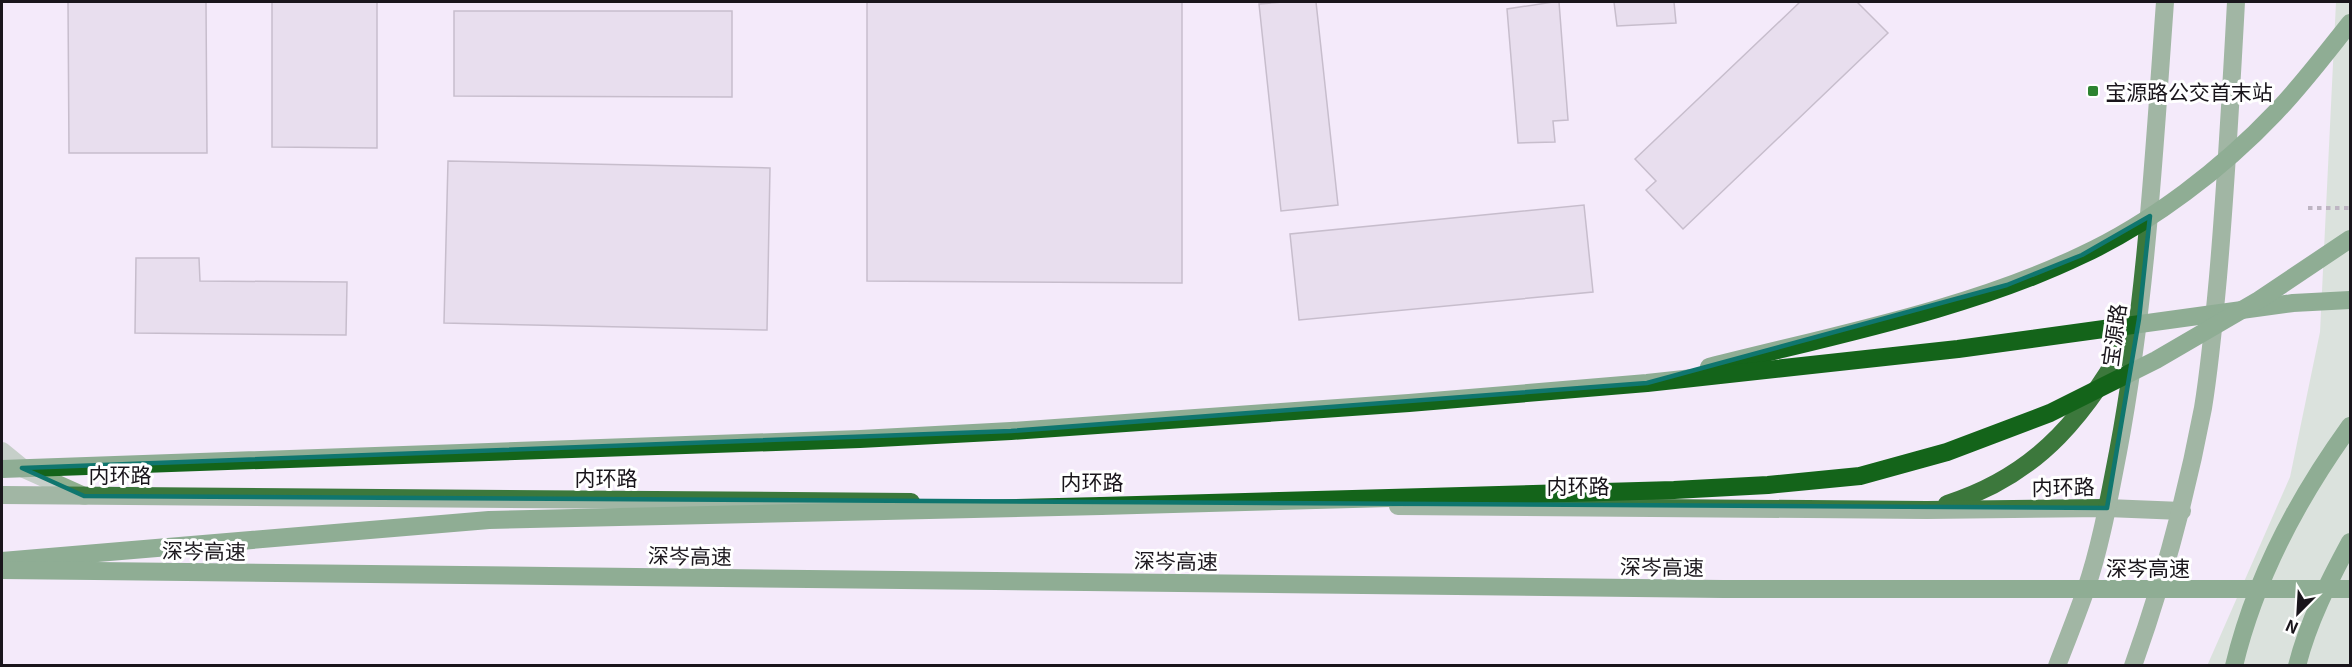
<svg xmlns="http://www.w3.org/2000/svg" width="2352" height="667" font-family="Georgia,'Noto Sans SC',serif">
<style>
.green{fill:#bddabb}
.building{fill:#d9d0df;stroke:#908896;stroke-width:1.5}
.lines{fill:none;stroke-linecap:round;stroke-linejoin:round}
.path{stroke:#7d7781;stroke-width:4;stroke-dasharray:4.5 4.5;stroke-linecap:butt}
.minor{stroke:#8faf8e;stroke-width:18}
.major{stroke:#3c783c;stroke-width:18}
.highway{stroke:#14641a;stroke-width:18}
.highway-bridge{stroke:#14641a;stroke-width:18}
.marked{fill:none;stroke:#0f766e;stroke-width:4.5;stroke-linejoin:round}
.poi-dot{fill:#2d8330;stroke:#fff;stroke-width:2}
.labels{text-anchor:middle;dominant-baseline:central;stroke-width:6;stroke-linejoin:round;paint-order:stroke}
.poi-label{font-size:21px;fill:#19151b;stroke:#fff;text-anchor:start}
.street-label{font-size:21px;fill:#19151b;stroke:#fff}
</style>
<rect width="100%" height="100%" fill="#f4eafa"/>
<polygon class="green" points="2336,2 2350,2 2350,665 2207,666 2290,477 2320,332"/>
<g class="building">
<polygon points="68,2 206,2 207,153 69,153"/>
<polygon points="272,2 377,2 377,148 272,147"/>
<polygon points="867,2 1182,2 1182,283 867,281"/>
<polygon points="1283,2 1316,2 1338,205 1281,211 1259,4"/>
<polygon points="1553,2 1559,2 1568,120 1553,121 1555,142 1518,143 1507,9"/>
<polygon points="1614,2 1674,2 1676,23 1617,26"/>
<polygon points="1800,2 1857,2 1888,33 1683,229 1646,190 1656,181 1635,159"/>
<polygon points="454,11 732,11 732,97 454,96"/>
<polygon points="448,161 770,168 767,330 444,323"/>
<polygon points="1584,205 1593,292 1299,320 1290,234"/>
<polygon points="136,258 199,258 200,281 347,282 346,335 135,333"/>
</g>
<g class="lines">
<polyline class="path" points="2308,208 2350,208"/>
<polyline class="minor" points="2,451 24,469 84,496"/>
<g class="major">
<polyline points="2,495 911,502"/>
<path d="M1947,504c95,-30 140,-92 187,-175"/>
<polyline points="1398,506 1927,510 2107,508 2182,511"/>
<path d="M2057,666c10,-26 20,-51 29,-77 15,-44 23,-91 32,-137 28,-149 36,-299 47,-450"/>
<path d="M2133,666c31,-87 53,-168 70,-258 7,-43 11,-87 15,-131 8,-91 13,-183 18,-275"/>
</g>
<g class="highway">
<polyline points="2,561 489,520 1101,506"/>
<path d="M2234,666c21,-88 64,-168 116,-240"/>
<path d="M2297,666c11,-44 32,-85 53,-124"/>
</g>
<g class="highway-bridge">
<path d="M1709,367c122,-31 261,-58 373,-112 69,-32 141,-87 193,-142 27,-28 51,-60 75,-90"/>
<polyline points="2,469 860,439 1011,431 1409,403 1647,383 1958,349 2293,303 2350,300"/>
<polyline points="1101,506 1674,490 1768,485 1860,476 1947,452 2050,413 2156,360 2259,300 2350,239"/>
<polyline points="2,570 1723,589 2350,589"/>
</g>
</g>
<path d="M0 0H2352V667H0ZM2150,216l-11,103 -32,189 -2023,-12 -62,-28 989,-37 636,-48 360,-98 75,-30z" fill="#f4eafa" fill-opacity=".55" fill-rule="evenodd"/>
<path class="marked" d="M2150,216l-11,103 -32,189 -2023,-12 -62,-28 989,-37 636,-48 360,-98 75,-30z"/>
<rect class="poi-dot" x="2087" y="85" width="12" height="12" rx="3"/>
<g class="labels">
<g class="poi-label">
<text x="2105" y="91">宝源路公交首末站</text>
</g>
<g class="street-label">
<text transform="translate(2113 335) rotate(-82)">宝源路</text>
<text x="120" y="474">内环路</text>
<text x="606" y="477">内环路</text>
<text x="1092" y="481">内环路</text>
<text x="1578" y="485">内环路</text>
<text transform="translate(2063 486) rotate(-1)">内环路</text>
<text transform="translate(204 550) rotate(1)">深岑高速</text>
<text transform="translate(690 555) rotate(1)">深岑高速</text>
<text transform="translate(1176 560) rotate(1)">深岑高速</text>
<text transform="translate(1662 566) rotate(1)">深岑高速</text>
<text x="2148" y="567">深岑高速</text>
</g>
</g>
<rect width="2352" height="667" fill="none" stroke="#19151b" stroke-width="6"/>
<g transform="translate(2298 613) rotate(204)" stroke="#ffffff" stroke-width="4.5" paint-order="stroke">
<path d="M0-4.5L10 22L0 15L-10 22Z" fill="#19151b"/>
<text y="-9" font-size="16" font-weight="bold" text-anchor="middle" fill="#19151b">N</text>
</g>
</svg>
